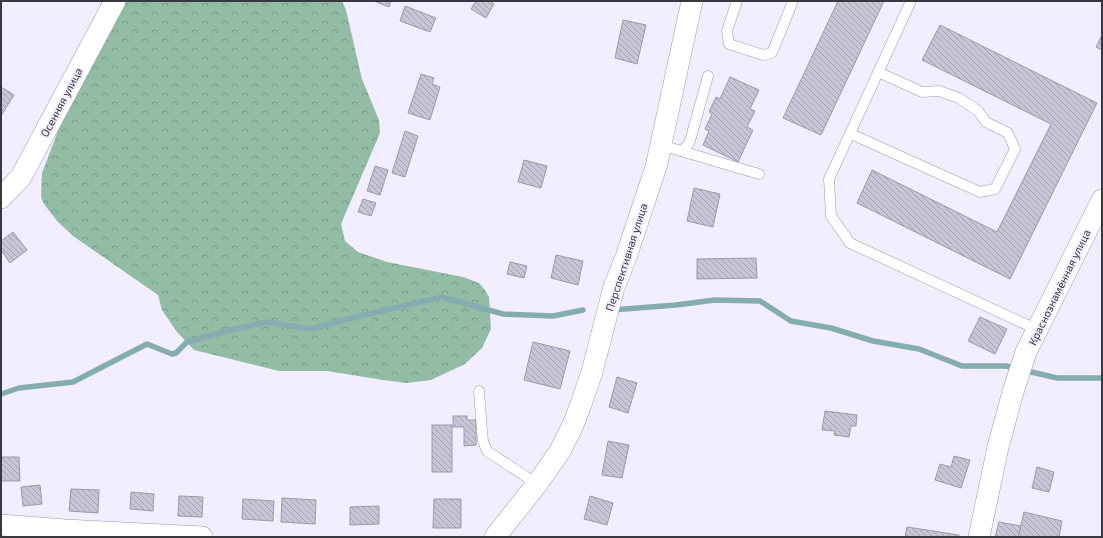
<svg xmlns="http://www.w3.org/2000/svg" width="1103" height="538" font-family="'Exo 2',sans-serif">
<style>
.forest{fill:url(#forest-crowns)}
.lines{fill:none;stroke-linecap:round;stroke-linejoin:round}
.stream{stroke:#85acb0;stroke-width:5.5}
.building{fill:url(#building-back-hatch);stroke:#9d99a8}
.service-casing{stroke:#9e9aa9;stroke-width:11}
.minor-casing{stroke:#9e9aa9;stroke-width:22}
.service{stroke:#fff;stroke-width:10}
.minor{stroke:#fff;stroke-width:21}
.labels{text-anchor:middle;dominant-baseline:central;stroke-width:3.5;stroke-linejoin:round;paint-order:stroke}
.street-label{font-size:11px;fill:#3a383f;stroke:#f2eeff}
</style>
<defs>
<pattern id="forest-crowns" width="20" height="18" patternUnits="userSpaceOnUse"><rect width="20" height="18" fill="#92bda4"/><path d="M2 6a3 3 0 1 1 6 0M12 15a3 3 0 1 1 6 0" fill="none" stroke="#789b87"/></pattern>
<pattern id="building-back-hatch" width="6" height="6" patternUnits="userSpaceOnUse"><rect width="6" height="6" fill="#cac5d6"/><path d="M-1 5l2 2M0 0l6 6M5-1l2 2" fill="none" stroke="#a5a1af"/></pattern>
</defs>
<rect width="100%" height="100%" fill="#f2eeff"/>
<polygon class="forest" points="125,1 342,1 346,10 362,79 379,120 380,133 341,224 345,241 358,252 387,262 463,277 479,283 485,290 489,297 491,329 482,348 465,364 431,380 407,383 383,380 327,371 279,371 194,350 177,332 162,310 158,295 73,236 57,221 44,204 41,197 42,173 60,126"/>
<g class="lines">
<g class="stream">
<polyline points="612,310 676,305 715,300 760,301 791,321 831,328 873,341 919,349 962,366 1006,366 1057,378 1102,378"/>
<polyline points="1,394 19,388 73,382 147,344 172,354 176,353 187,342 226,331 266,322 312,329 343,320 442,297 503,314 553,316 583,310"/>
</g>
</g>
<g class="building">
<polygon points="374,1 391,1 389,7"/>
<polygon points="476,1 490,1 494,4 486,18 471,9"/>
<polygon points="838,1 884,1 821,135 783,118"/>
<polygon points="405,6 436,18 430,32 400,21"/>
<polygon points="623,20 646,25 637,64 615,58"/>
<polygon points="940,25 1097,103 1010,279 857,203 872,170 997,232 1051,124 922,60"/>
<polygon points="1102,35 1102,50 1096,47"/>
<polygon points="421,74 434,78 432,84 440,87 430,120 408,113"/>
<polygon points="730,77 759,90 750,109 755,111 747,127 753,130 738,162 703,145 709,131 705,129 712,114 709,112 716,97 720,99"/>
<polygon points="1,87 14,95 1,116"/>
<polygon points="405,131 418,136 405,177 392,173"/>
<polygon points="524,160 547,166 541,188 518,182"/>
<polygon points="375,166 388,170 380,195 367,191"/>
<polygon points="694,188 720,194 713,227 687,221"/>
<polygon points="363,199 376,203 371,216 358,212"/>
<polygon points="13,232 27,250 10,263 1,250 1,241"/>
<polygon points="556,255 583,261 578,285 551,278"/>
<polygon points="756,258 757,278 697,279 697,259"/>
<polygon points="510,262 527,266 524,278 507,274"/>
<polygon points="980,317 1007,329 995,354 968,341"/>
<polygon points="533,342 570,351 560,389 524,380"/>
<polygon points="617,377 637,383 628,413 609,407"/>
<polygon points="825,411 857,415 856,426 851,426 849,437 834,435 835,431 822,430"/>
<polygon points="453,416 467,416 467,420 476,420 476,445 464,446 464,427 453,427"/>
<rect x="432" y="425" width="20" height="47"/>
<polygon points="608,441 629,445 622,478 602,475"/>
<polygon points="954,456 970,460 961,488 935,480 940,464 951,467"/>
<polygon points="1,457 19,457 20,481 1,481"/>
<polygon points="1037,467 1054,472 1049,492 1032,488"/>
<polygon points="40,485 42,504 23,506 21,487"/>
<polygon points="71,489 99,490 98,513 69,511"/>
<polygon points="131,492 154,494 153,511 130,509"/>
<polygon points="179,496 203,497 202,517 178,516"/>
<polygon points="590,496 613,503 607,525 584,519"/>
<polygon points="282,498 316,500 315,524 281,522"/>
<polygon points="243,499 274,501 273,521 242,519"/>
<polygon points="434,499 461,499 461,528 433,528"/>
<polygon points="379,506 379,524 350,525 350,507"/>
<polygon points="1024,512 1062,521 1059,537 1018,537"/>
<polygon points="999,522 1021,526 1018,537 995,537"/>
<polygon points="907,527 959,535 959,537 905,537"/>
</g>
<g class="lines">
<defs>
<g id="service">
<polyline points="737,1 727,31 729,44 763,55 772,53 793,1"/>
<polyline points="911,1 829,179 831,216 850,243 1038,330"/>
<polyline points="851,134 980,192 995,189 1015,149 1008,133 986,122 978,111 959,98 939,91 922,92 878,72"/>
<polyline points="661,145 681,151 687,146 690,141 708,76"/>
<polyline points="681,151 759,174"/>
<polyline points="479,391 482,431 483,441 487,451 537,484"/>
</g>
<g id="minor">
<polyline points="1,198 21,177 115,1"/>
<polyline points="1,525 65,530 202,537"/>
<polyline points="495,537 537,484 560,451 573,425 581,404 592,372 614,287 626,257 656,167 692,1"/>
<polyline points="979,537 998,447 1013,392 1026,352 1102,200"/>
</g>
</defs>
<use href="#service" class="service-casing"/>
<use href="#minor" class="minor-casing"/>
<use href="#service" class="service"/>
<use href="#minor" class="minor"/>
</g>
<g class="labels">
<g class="street-label">
<text transform="translate(61 102) rotate(-62)">Осенняя улица</text>
<text transform="translate(626 257) rotate(-72)">Перспективная улица</text>
<text transform="translate(1059 287) rotate(-64)">Краснознамённая улица</text>
</g>
</g>
<rect width="1103" height="538" fill="none" stroke="#3a383f" stroke-width="4"/>
</svg>
